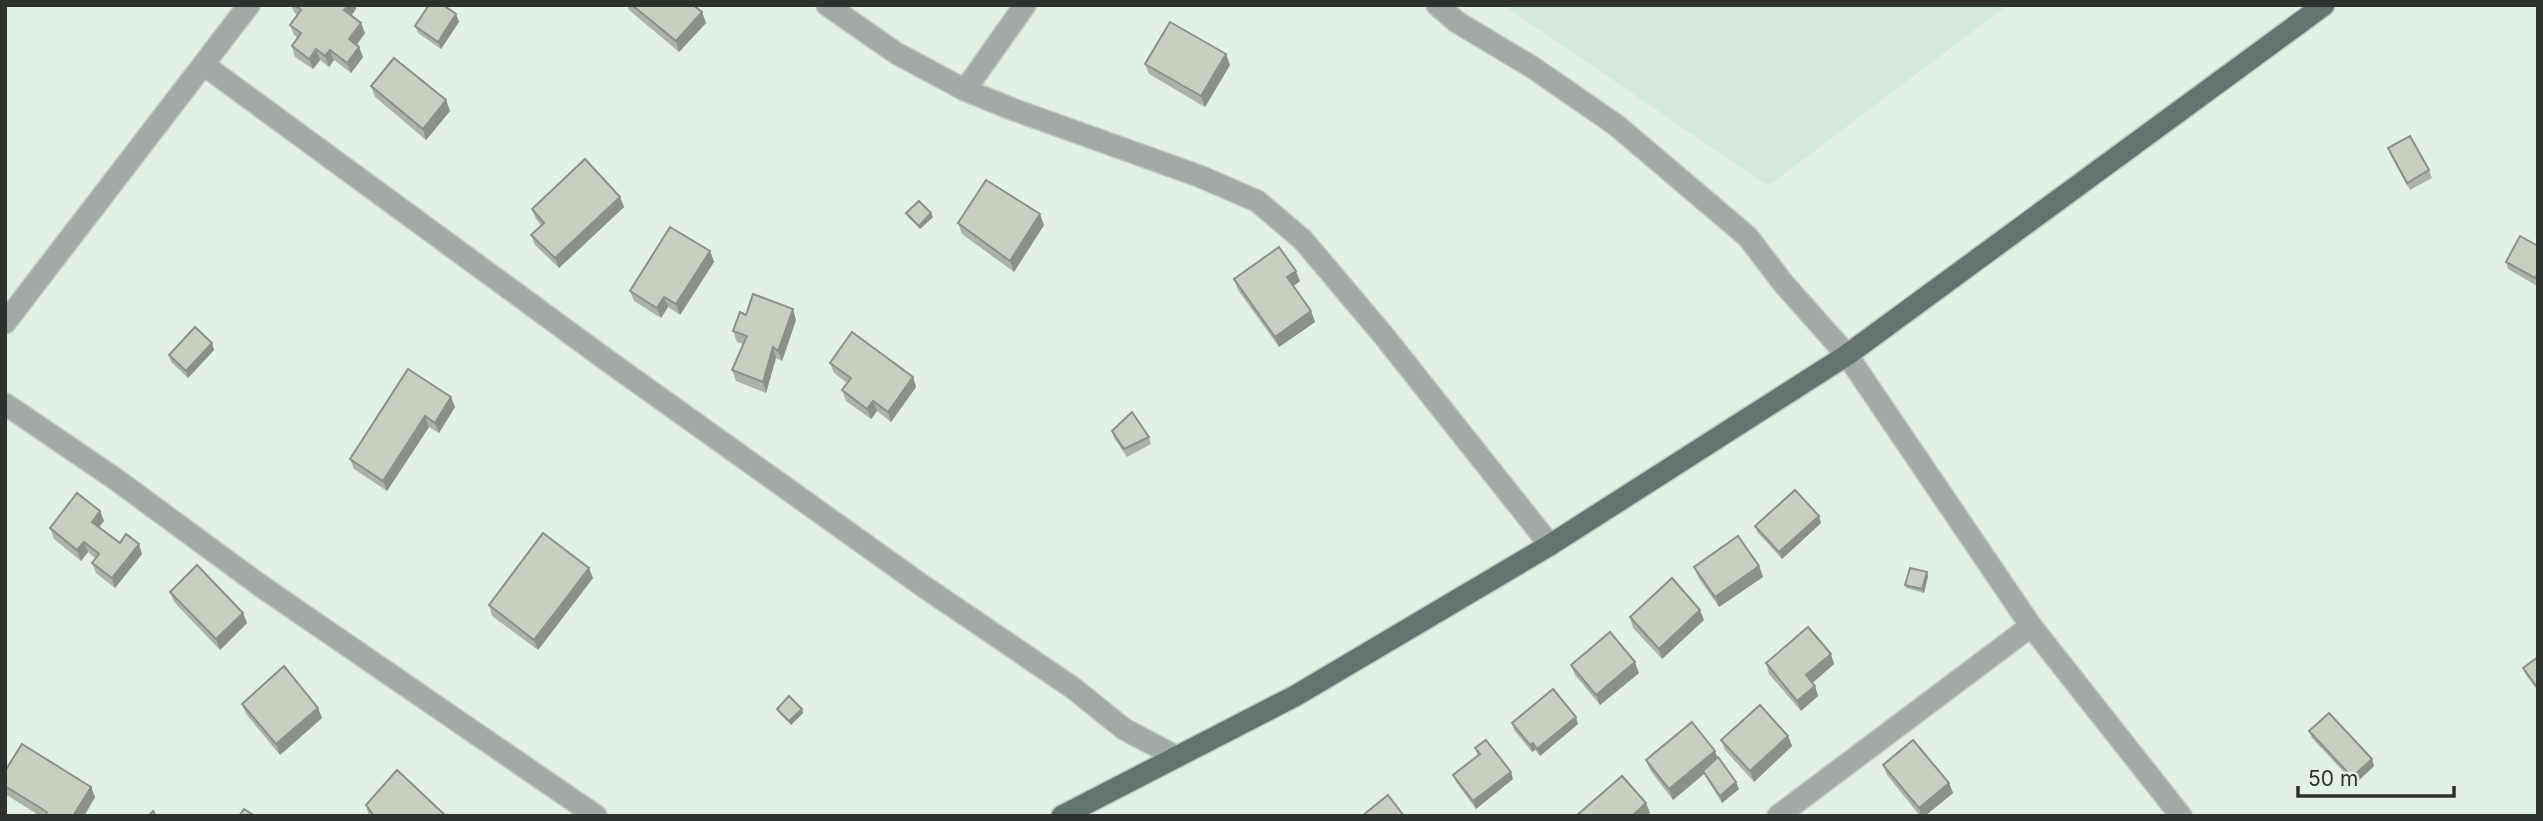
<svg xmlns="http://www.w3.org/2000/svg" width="2543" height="821" font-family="Inter,sans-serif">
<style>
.built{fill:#d3e9da}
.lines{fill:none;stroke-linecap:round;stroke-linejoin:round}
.minor-casing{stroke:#becac1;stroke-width:24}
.major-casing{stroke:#becac1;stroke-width:24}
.minor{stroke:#a2aaa8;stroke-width:21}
.major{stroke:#657370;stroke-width:21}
.wall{fill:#acb2a6}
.shaded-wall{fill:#8c9187}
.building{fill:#c8cfc1;stroke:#8c9187;stroke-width:2}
</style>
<rect width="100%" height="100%" fill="#e2f0e6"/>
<polygon class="built" points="1503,5 2008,5 1768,186"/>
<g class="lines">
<defs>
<g id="minor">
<polyline points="827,5 896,53 965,90 1012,109 1199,176 1257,201 1303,240 1384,336 1550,545"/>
<polyline points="1437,5 1457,22 1532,67 1616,125 1748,237 1783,283 1847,355 2031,626 2181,816"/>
<polyline points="204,65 608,361 923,586 1073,688 1124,729 1177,757"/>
<polyline points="965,90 1025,5"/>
<polyline points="5,323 249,5"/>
<polyline points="5,404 114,478 261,586 596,816"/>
<polyline points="1778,816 2031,626"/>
</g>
<polyline id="major" points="1062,816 1295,696 1550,545 1847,355 2324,5"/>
</defs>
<use href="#minor" class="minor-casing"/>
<use href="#major" class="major-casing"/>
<use href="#minor" class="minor"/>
<use href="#major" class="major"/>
</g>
<g class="wall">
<polygon points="291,5 355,5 356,9 352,15 365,33 357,45 359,47 363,57 351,73 334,60 329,67 320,60 313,69 295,57 292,46 298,38 294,35 290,25 297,15 294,12"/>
<polygon points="627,5 693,5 702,12 706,23 679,52 629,10"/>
<polygon points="456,14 459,22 441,49 418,33 415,26"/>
<polygon points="1226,54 1230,65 1205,107 1149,74 1145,64"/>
<polygon points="371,86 446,100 450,111 426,140 375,97"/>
<polygon points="2388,148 2429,170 2432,178 2410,190 2391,156"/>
<polygon points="620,197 624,207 559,268 535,245 531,235 541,225 536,219 532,209"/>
<polygon points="906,213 933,217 920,229 908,217"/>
<polygon points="958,223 1044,225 1014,272 962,234"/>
<polygon points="2520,236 2537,286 2508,269 2506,262"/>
<polygon points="710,251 714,262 680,315 668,307 661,318 634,301 630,291"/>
<polygon points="1234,279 1300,281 1293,286 1311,311 1315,322 1279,347 1238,290"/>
<polygon points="746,315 796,320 782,361 776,358 766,393 736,381 732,370 743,344 737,342 733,331"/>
<polygon points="212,343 214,350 188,378 171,362 169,355"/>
<polygon points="830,363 913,377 916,387 891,422 877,411 871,419 846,401 842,390 847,383 834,373"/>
<polygon points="408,369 455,407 439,433 429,427 387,491 354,469 350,459"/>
<polygon points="1112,431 1149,437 1151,444 1127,457 1114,438"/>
<polygon points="100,511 104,521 99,527 120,543 142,554 115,588 96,573 92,563 95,558 88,552 81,561 54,539 50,528"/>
<polygon points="1819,516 1821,523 1782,559 1758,533 1755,526"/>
<polygon points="1759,566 1763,577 1719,607 1698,577 1694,567"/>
<polygon points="1928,576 1924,593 1906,588 1905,585"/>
<polygon points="593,578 538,650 492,616 489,605"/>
<polygon points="170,592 243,613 247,623 220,650 174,602"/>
<polygon points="1630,617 1704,620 1662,659 1633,628"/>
<polygon points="2538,657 2538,691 2526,675 2523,668"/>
<polygon points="1766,663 1834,664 1812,683 1815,686 1818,696 1801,711 1769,674"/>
<polygon points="1571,665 1639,673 1600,705 1575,675"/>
<polygon points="242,704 318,708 322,718 280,755 246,714"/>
<polygon points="777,709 802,709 803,713 791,725 778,712"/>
<polygon points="1512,723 1578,724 1540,756 1535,750 1532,752 1514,730"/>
<polygon points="2309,731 2372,759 2374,766 2355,784 2312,738"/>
<polygon points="1788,736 1792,746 1754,782 1725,750 1721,740"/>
<polygon points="1475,748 1513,779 1476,809 1456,782 1453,775 1478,756"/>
<polygon points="1717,757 1739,789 1722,803 1704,774 1673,800 1650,770 1646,760"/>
<polygon points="1883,765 1949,783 1953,793 1925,816 1920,816 1887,775"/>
<polygon points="5,771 91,787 95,797 84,816 40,816 5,794"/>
<polygon points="366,805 446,816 369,816"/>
</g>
<g class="shaded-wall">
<polygon points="348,5 355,5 356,9 348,20 344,10"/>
<polygon points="702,12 706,23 679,52 676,41"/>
<polygon points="456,14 459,22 441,49 438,42"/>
<polygon points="361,23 365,33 353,49 349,39"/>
<polygon points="359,47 363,57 351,73 347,63"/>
<polygon points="316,49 320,60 313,69 309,59"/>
<polygon points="330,50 334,60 329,67 325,56"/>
<polygon points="1226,54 1230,65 1205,107 1201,96"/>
<polygon points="446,100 450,111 426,140 423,129"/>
<polygon points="620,197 624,207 559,268 555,258"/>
<polygon points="931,213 933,217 920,229 919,226"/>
<polygon points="1040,214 1044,225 1014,272 1010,261"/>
<polygon points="710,251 714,262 680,315 676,304"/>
<polygon points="1296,271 1300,281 1291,288 1287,277"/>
<polygon points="2538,273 2538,285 2537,286 2535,278"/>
<polygon points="664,297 668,307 661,318 657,308"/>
<polygon points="793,309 796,320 782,361 778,351"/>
<polygon points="1311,311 1315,322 1279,347 1275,337"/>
<polygon points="212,343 214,350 188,378 186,371"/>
<polygon points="773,347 776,358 766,393 763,382"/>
<polygon points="913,377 916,387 891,422 888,412"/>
<polygon points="451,397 455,407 439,433 435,423"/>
<polygon points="873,401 877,411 871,419 867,409"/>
<polygon points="425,416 429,427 387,491 383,481"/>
<polygon points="100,511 104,521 95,532 92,522"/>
<polygon points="1819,516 1821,523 1782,559 1779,552"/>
<polygon points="84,542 88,552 81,561 77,550"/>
<polygon points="139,544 142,554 115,588 112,578"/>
<polygon points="1759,566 1763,577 1719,607 1715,597"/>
<polygon points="589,568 593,578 538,650 534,640"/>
<polygon points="1927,572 1928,576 1924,593 1922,589"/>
<polygon points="1700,610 1704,620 1662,659 1659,649"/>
<polygon points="243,613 247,623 220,650 216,639"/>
<polygon points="1831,654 1834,664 1809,686 1806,675"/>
<polygon points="1635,662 1639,673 1600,705 1596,695"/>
<polygon points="1815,686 1818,696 1801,711 1797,701"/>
<polygon points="318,708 322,718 280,755 276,744"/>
<polygon points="802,709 803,713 791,725 789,721"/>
<polygon points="1576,717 1578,724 1540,756 1537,749"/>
<polygon points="1788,736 1792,746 1754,782 1750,771"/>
<polygon points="1533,743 1535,750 1532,752 1530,745"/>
<polygon points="1715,751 1719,762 1703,771 1704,774 1673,800 1669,789"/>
<polygon points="2372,759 2374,766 2355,784 2352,777"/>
<polygon points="1511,772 1513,779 1476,809 1473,801"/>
<polygon points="1736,782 1739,789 1722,803 1720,796"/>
<polygon points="1949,783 1953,793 1925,816 1921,816 1919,808"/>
<polygon points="91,787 95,797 84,816 73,816"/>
<polygon points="1646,803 1650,813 1647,816 1632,816"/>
</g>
<g class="building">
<polygon points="295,5 348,5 344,10 361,23 349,39 359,47 347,63 330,50 325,56 316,49 309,59 292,46 301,33 290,25 301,10"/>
<polygon points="429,5 443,5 456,14 438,42 415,26"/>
<polygon points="632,5 693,5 702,12 676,41"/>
<polygon points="1170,22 1226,54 1201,96 1145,64"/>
<polygon points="394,58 446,100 423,129 371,86"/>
<polygon points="2410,136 2429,170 2407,183 2388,148"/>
<polygon points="585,159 620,197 555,258 531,235 544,223 532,209"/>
<polygon points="986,180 1040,214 1010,261 958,223"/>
<polygon points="919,201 931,213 919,226 906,213"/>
<polygon points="670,227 710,251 676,304 664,297 657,308 630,291"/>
<polygon points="2520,236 2538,246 2538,273 2535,278 2506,262"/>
<polygon points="1279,247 1296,271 1287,277 1311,311 1275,337 1234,279"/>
<polygon points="753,294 793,309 778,351 773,347 763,382 732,370 747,336 733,331 740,312 746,315"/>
<polygon points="195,327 212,343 186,371 169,355"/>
<polygon points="852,332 913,377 888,412 873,401 867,409 842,390 851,378 830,363"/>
<polygon points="408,369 451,397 435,423 425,416 383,481 350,459"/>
<polygon points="1132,412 1149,437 1124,449 1112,431"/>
<polygon points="1795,490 1819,516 1779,552 1755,526"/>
<polygon points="77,493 100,511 92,522 120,543 126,534 139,544 112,578 92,563 99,554 84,542 77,550 50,528"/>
<polygon points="543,533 589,568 534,640 489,605"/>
<polygon points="1738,536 1759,566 1715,597 1694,567"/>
<polygon points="197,565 243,613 216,639 170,592"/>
<polygon points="1910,568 1927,572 1922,589 1905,585"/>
<polygon points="1672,578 1700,610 1659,649 1630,617"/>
<polygon points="1808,627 1831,654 1806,675 1815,686 1797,701 1766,663"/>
<polygon points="1610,632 1635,662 1596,695 1571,665"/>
<polygon points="2538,657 2538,688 2523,668"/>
<polygon points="284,666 318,708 276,744 242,704"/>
<polygon points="1553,689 1576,717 1537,749 1533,743 1530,745 1512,723"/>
<polygon points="789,696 802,709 789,721 777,709"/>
<polygon points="1760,705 1788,736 1750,771 1721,740"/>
<polygon points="2329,713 2372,759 2352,777 2309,731"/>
<polygon points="1692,722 1715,751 1669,789 1646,760"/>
<polygon points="1486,740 1511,772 1473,801 1453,775 1480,754 1475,748"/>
<polygon points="1913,740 1949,783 1919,808 1883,765"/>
<polygon points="22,744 91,787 73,816 45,816 47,812 5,786 5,771"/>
<polygon points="1718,757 1736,782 1720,796 1703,771"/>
<polygon points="397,770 446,816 374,816 366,805"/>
<polygon points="1622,776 1646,803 1632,816 1576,816"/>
<polygon points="1388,795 1404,816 1362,816"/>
<polygon points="244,809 255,816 239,816"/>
<polygon points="153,811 156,816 148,816"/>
</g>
<rect width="2543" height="821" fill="none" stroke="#2d322e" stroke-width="14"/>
<path d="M2298 786v10h156v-10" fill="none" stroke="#2d322e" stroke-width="3.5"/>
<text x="2308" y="786" font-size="21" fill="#2d322e" stroke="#e2f0e6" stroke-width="5" paint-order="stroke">50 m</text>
</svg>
